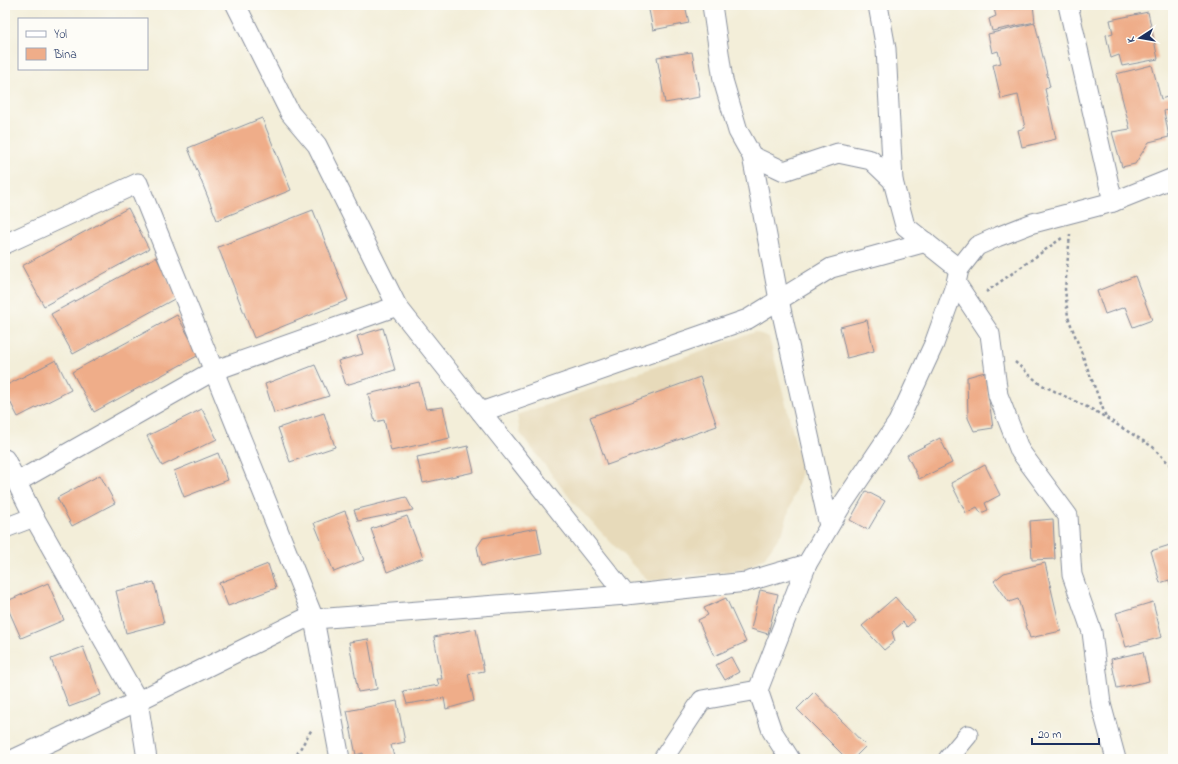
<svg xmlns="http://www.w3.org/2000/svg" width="1178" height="764" font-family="'Indie Flower',sans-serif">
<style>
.built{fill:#e7daba}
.building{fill:#efad89}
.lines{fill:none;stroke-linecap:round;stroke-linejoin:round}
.minor-casing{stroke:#878e9c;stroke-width:21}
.path{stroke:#878e9c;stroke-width:2.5;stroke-dasharray:3 3;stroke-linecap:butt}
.minor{stroke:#fff;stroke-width:19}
</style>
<rect width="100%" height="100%" fill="#fdfcf7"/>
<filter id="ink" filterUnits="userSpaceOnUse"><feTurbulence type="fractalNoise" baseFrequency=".025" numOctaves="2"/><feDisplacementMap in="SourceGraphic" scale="8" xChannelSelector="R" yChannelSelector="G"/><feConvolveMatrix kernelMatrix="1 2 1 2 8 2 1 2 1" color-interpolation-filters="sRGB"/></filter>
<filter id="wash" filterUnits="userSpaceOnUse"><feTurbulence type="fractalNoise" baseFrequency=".012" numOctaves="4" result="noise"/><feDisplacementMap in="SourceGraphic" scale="16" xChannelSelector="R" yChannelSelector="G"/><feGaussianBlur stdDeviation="0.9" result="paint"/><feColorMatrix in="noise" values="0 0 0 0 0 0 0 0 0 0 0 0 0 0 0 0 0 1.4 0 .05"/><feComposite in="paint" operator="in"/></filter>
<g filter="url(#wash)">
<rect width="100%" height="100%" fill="#f3eed9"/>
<polygon class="built" points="755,332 769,337 802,468 783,531 765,557 746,569 648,581 576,506 520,433 517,415"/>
<g id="blocks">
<g class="building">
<polygon points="648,5 685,5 689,23 653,30"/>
<polygon points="993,5 1033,5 1035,22 992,31 989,19 996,16"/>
<polygon points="1148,12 1158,59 1122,66 1119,55 1111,58 1106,35 1113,33 1110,20"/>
<polygon points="1035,23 1050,87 1045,89 1056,139 1022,147 1018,130 1025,128 1018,95 1001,99 993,65 1001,63 998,51 992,53 988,34"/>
<polygon points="692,52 700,97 665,103 657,57"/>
<polygon points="1152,65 1161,99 1173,95 1173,108 1164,111 1169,137 1149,142 1135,164 1122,167 1112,132 1130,129 1116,74"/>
<polygon points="262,118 291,190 217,220 188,148"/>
<polygon points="128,208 149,249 44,306 22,266"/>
<polygon points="313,210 348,300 254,338 218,247"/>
<polygon points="156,257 178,297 73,354 51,314"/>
<polygon points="1135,276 1152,320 1133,327 1125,307 1105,314 1097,291"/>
<polygon points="177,315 199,355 94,412 72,372"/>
<polygon points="867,320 874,351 847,358 840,327"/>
<polygon points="383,328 395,370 346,385 338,361 363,354 357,336"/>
<polygon points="56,360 71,390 18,417 5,392 5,386"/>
<polygon points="315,365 329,396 274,413 265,384"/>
<polygon points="985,372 993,428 974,431 968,418 967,377"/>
<polygon points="700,377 717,426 607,465 590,417"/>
<polygon points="419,382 426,409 443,407 450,438 391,451 384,420 375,422 368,394"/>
<polygon points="202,409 217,439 162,466 147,436"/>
<polygon points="324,413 335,447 290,462 278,428"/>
<polygon points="940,438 952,463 919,479 907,455"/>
<polygon points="468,446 474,472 423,483 417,457"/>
<polygon points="218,453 228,480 184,497 174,471"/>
<polygon points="985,465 1000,495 985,503 988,510 981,513 977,507 966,513 951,483"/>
<polygon points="100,475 115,503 72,526 57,498"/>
<polygon points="866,491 885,501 868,530 850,520"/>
<polygon points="406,497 413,510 358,521 354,510"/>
<polygon points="345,511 364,560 334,572 314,523"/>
<polygon points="407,516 423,558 387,572 371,529"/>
<polygon points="1053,519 1055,559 1032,560 1030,521"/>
<polygon points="537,528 542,554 481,566 477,547 483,538"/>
<polygon points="1173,544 1173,594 1169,580 1160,583 1151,551"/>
<polygon points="1045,563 1061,631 1030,638 1018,599 1009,602 994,581 1004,573"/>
<polygon points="268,564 276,588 228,606 219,583"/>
<polygon points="154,582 164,623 126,633 116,591"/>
<polygon points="48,583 64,620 21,638 5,602"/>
<polygon points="760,590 778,594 768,634 751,629"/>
<polygon points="895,597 915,620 907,627 903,622 892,632 895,641 884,650 862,626"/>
<polygon points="726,598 746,642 714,656 698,620 708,615 704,608"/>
<polygon points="1153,602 1162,637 1126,647 1116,613"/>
<polygon points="476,629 484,671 468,674 474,701 446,709 444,698 407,704 403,691 439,685 437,679 442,679 434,637"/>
<polygon points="368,639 377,689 358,692 349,642"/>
<polygon points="83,647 101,695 69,707 51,659"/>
<polygon points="1143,652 1149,681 1117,688 1111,659"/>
<polygon points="731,657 739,672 725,680 716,665"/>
<polygon points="814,692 866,746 853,759 847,759 797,709"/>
<polygon points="397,701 405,742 391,745 394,757 364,759 363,753 356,755 347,711"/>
</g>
</g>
</g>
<g filter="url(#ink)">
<use href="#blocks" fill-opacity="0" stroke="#878e9c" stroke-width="1"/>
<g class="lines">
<defs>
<g id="minor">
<polyline points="236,5 290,113 317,145 397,306 626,595"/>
<polyline points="712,5 723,80 738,131 752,156 784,171 838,153 871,160 893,181 905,226 959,269"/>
<polyline points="878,5 886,49 893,181"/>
<polyline points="1068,5 1113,202"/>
<polyline points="752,156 779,300 829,526"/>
<polyline points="5,244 138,183 314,619 340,759"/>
<polyline points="956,283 990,334 998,395 1020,451 1068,516 1072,575 1092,632 1101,704 1116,759"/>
<polyline points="481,412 748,319 831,268 926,242"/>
<polyline points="5,459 34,517 138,701 147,759"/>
<polyline points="17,482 213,371 397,306"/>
<polyline points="5,528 34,517"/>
<polyline points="14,759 138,701 302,620 626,595 746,582 807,564"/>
<polyline points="663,759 702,700 758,690"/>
<polyline points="790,759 772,731 758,690 807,564 840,508 898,422 934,344 956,283 959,269 977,246 997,237 1033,223 1113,202 1173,178"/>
<polyline points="948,759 968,735"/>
</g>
</defs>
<use href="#minor" class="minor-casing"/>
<g class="path">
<polyline points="1070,234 1065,289 1068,317 1106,417"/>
<polyline points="986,292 1062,238"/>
<polyline points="1015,362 1040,384 1095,411 1153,447 1173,468"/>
<polyline points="294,759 312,729"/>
</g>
<use href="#minor" class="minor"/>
</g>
</g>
<rect width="1178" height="764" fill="none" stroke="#fdfcf7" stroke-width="20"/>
<rect x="18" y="18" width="130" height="52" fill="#fdfcf7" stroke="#a3aaba"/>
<rect x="26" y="31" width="20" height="6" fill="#ffffff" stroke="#a3aaba"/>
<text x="54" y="38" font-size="12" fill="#1b2f5e">Yol</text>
<rect x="26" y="48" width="20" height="12" fill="#efad89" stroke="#a3aaba"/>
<text x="54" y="58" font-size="12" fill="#1b2f5e">Bina</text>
<g transform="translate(1140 38) rotate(258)" stroke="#fdfcf7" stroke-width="3" paint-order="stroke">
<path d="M0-3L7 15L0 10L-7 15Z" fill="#1b2f5e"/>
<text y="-6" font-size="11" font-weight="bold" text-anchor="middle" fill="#1b2f5e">K</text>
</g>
<path d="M1032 738v6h67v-6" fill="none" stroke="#1b2f5e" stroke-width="2"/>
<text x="1038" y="738" font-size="12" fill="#1b2f5e" stroke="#fdfcf7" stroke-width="3" paint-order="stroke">20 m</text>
</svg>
